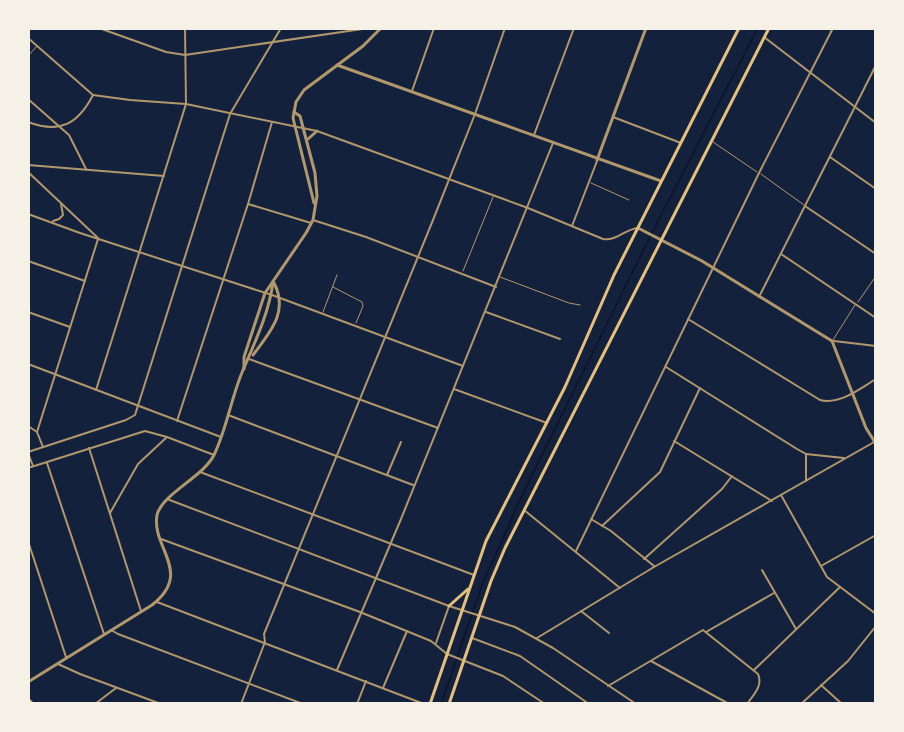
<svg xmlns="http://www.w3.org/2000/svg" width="904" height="732" font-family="Lato,sans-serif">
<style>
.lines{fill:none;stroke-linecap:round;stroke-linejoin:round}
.stream{stroke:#0b132b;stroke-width:1.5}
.service{stroke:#b1986c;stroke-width:1}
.minor{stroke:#b1986c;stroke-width:2}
.tertiary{stroke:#b1986c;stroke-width:3}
.secondary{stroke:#e5c07b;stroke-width:3}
.primary{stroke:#e5c07b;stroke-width:4}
</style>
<rect width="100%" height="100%" fill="#14213d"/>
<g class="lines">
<polyline class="stream" points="441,704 482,585 524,491 659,219 758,28"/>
<g class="service">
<polyline points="28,56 36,47"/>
<polyline points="713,142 757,172"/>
<polyline points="761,174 804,205"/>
<polyline points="591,183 629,200"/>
<polyline points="463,271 493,197"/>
<polyline points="500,277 569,303 580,305"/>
<polyline points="333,287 362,302 363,306 356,323"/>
<polyline points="858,302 876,276"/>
<polyline points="323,312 337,275"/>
<polyline points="833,340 855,305"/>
</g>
<g class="minor">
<polyline points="99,28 166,52 185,55 369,28"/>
<polyline points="764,37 876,123"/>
<path d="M28,38l65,57 37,5 56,4 131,27 211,77 75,31c14,2 22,-10 35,-11"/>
<polyline points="412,91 434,28"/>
<polyline points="28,99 69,135 86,169"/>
<polyline points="613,117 681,143"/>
<path d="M28,122c32,12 50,2 65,-27"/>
<polyline points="534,135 574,28"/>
<polyline points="830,157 876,189"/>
<polyline points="28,165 164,176"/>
<polyline points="28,172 98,238"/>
<polyline points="248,204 311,223"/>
<polyline points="805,206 876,254"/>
<polyline points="28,214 80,233 272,295 463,366"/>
<polyline points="313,220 366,237 496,287"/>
<polyline points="53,221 59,219 63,215 61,204"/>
<polyline points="572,226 597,161"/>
<polyline points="781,254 876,318"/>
<polyline points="28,261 85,281"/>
<polyline points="759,297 876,65"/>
<polyline points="28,312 70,327"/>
<polyline points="486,312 560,339"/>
<path d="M688,319l132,81c20,5 39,-11 56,-21"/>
<polyline points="834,341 876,346"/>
<polyline points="249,359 438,428"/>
<polyline points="28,364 221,437"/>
<polyline points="666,367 797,449 806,454 844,458"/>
<polyline points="454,389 547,423"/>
<polyline points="96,390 186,104 185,28"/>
<polyline points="228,415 413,485"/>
<polyline points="177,421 248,204 272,122"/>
<polyline points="28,426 37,432 43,447"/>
<polyline points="37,432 98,239"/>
<polyline points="674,441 772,501"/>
<polyline points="89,448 141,611"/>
<polyline points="28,452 126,420 135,415 230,114 281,28"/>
<polyline points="28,453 33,466"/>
<polyline points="47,463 104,634"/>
<polyline points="28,468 145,431 167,437 214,455"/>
<polyline points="200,472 474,575"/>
<polyline points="387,475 401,442"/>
<polyline points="806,481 806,454"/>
<polyline points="781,495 827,577 876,614"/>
<polyline points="167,499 449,606 515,627 553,648 636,704"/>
<polyline points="524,510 620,588"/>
<polyline points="110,513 138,464 167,437"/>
<polyline points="591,519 611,531 654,566"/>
<polyline points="602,526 660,472 700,388"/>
<polyline points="161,539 360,612 431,641 447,654 503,676 545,704"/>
<polyline points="28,541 66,657"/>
<polyline points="576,551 759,173 833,28"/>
<polyline points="644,559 722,489 732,476"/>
<polyline points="821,566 876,535"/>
<polyline points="762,570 796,629"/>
<polyline points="157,602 424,704"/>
<polyline points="581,611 609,633"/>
<polyline points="111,630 118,634 303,704"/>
<polyline points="706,632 774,593"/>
<polyline points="472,638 520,656 589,704"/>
<polyline points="537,638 654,567 876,441"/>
<polyline points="436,643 449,606"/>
<polyline points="651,661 729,704"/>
<polyline points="58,664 80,674 161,704"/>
<polyline points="337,670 401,519 553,143"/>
<polyline points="754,670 840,587"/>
<polyline points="821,685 842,704"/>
<path d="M608,686l95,-56 55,44c5,12 -4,20 -11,30"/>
<polyline points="383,688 407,631"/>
<polyline points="95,704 116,688"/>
<polyline points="241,704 265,642 264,634 433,220 475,114 505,28"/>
<polyline points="357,704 366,681"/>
<polyline points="801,704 848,661 876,626"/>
</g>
<g class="tertiary">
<polyline points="337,65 661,181"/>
<polyline points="308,139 317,131"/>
<polyline points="597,160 646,28"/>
<polyline points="314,203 293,118 296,102 304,90 363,46 381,28"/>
<polyline points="638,228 702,261 832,341 866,428 876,444"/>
<path d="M253,355c17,-23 36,-43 21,-72"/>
<polyline points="244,369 244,357 265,293 306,233 313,220 317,196 315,173 300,116 294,112"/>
<path d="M28,682l124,-77c42,-33 -1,-57 5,-90 5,-21 46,-38 57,-60 13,-27 17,-57 29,-85 12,-28 26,-57 30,-88"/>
</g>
<g class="secondary">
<polyline points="449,606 468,589"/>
<polyline points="430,704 486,541 565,387 614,275 739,28"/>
<polyline points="449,704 491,581 505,548 769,28"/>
</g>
<polyline class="primary" points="28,700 32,704"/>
</g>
<rect width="904" height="732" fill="none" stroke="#f6f1e7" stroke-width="60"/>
</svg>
